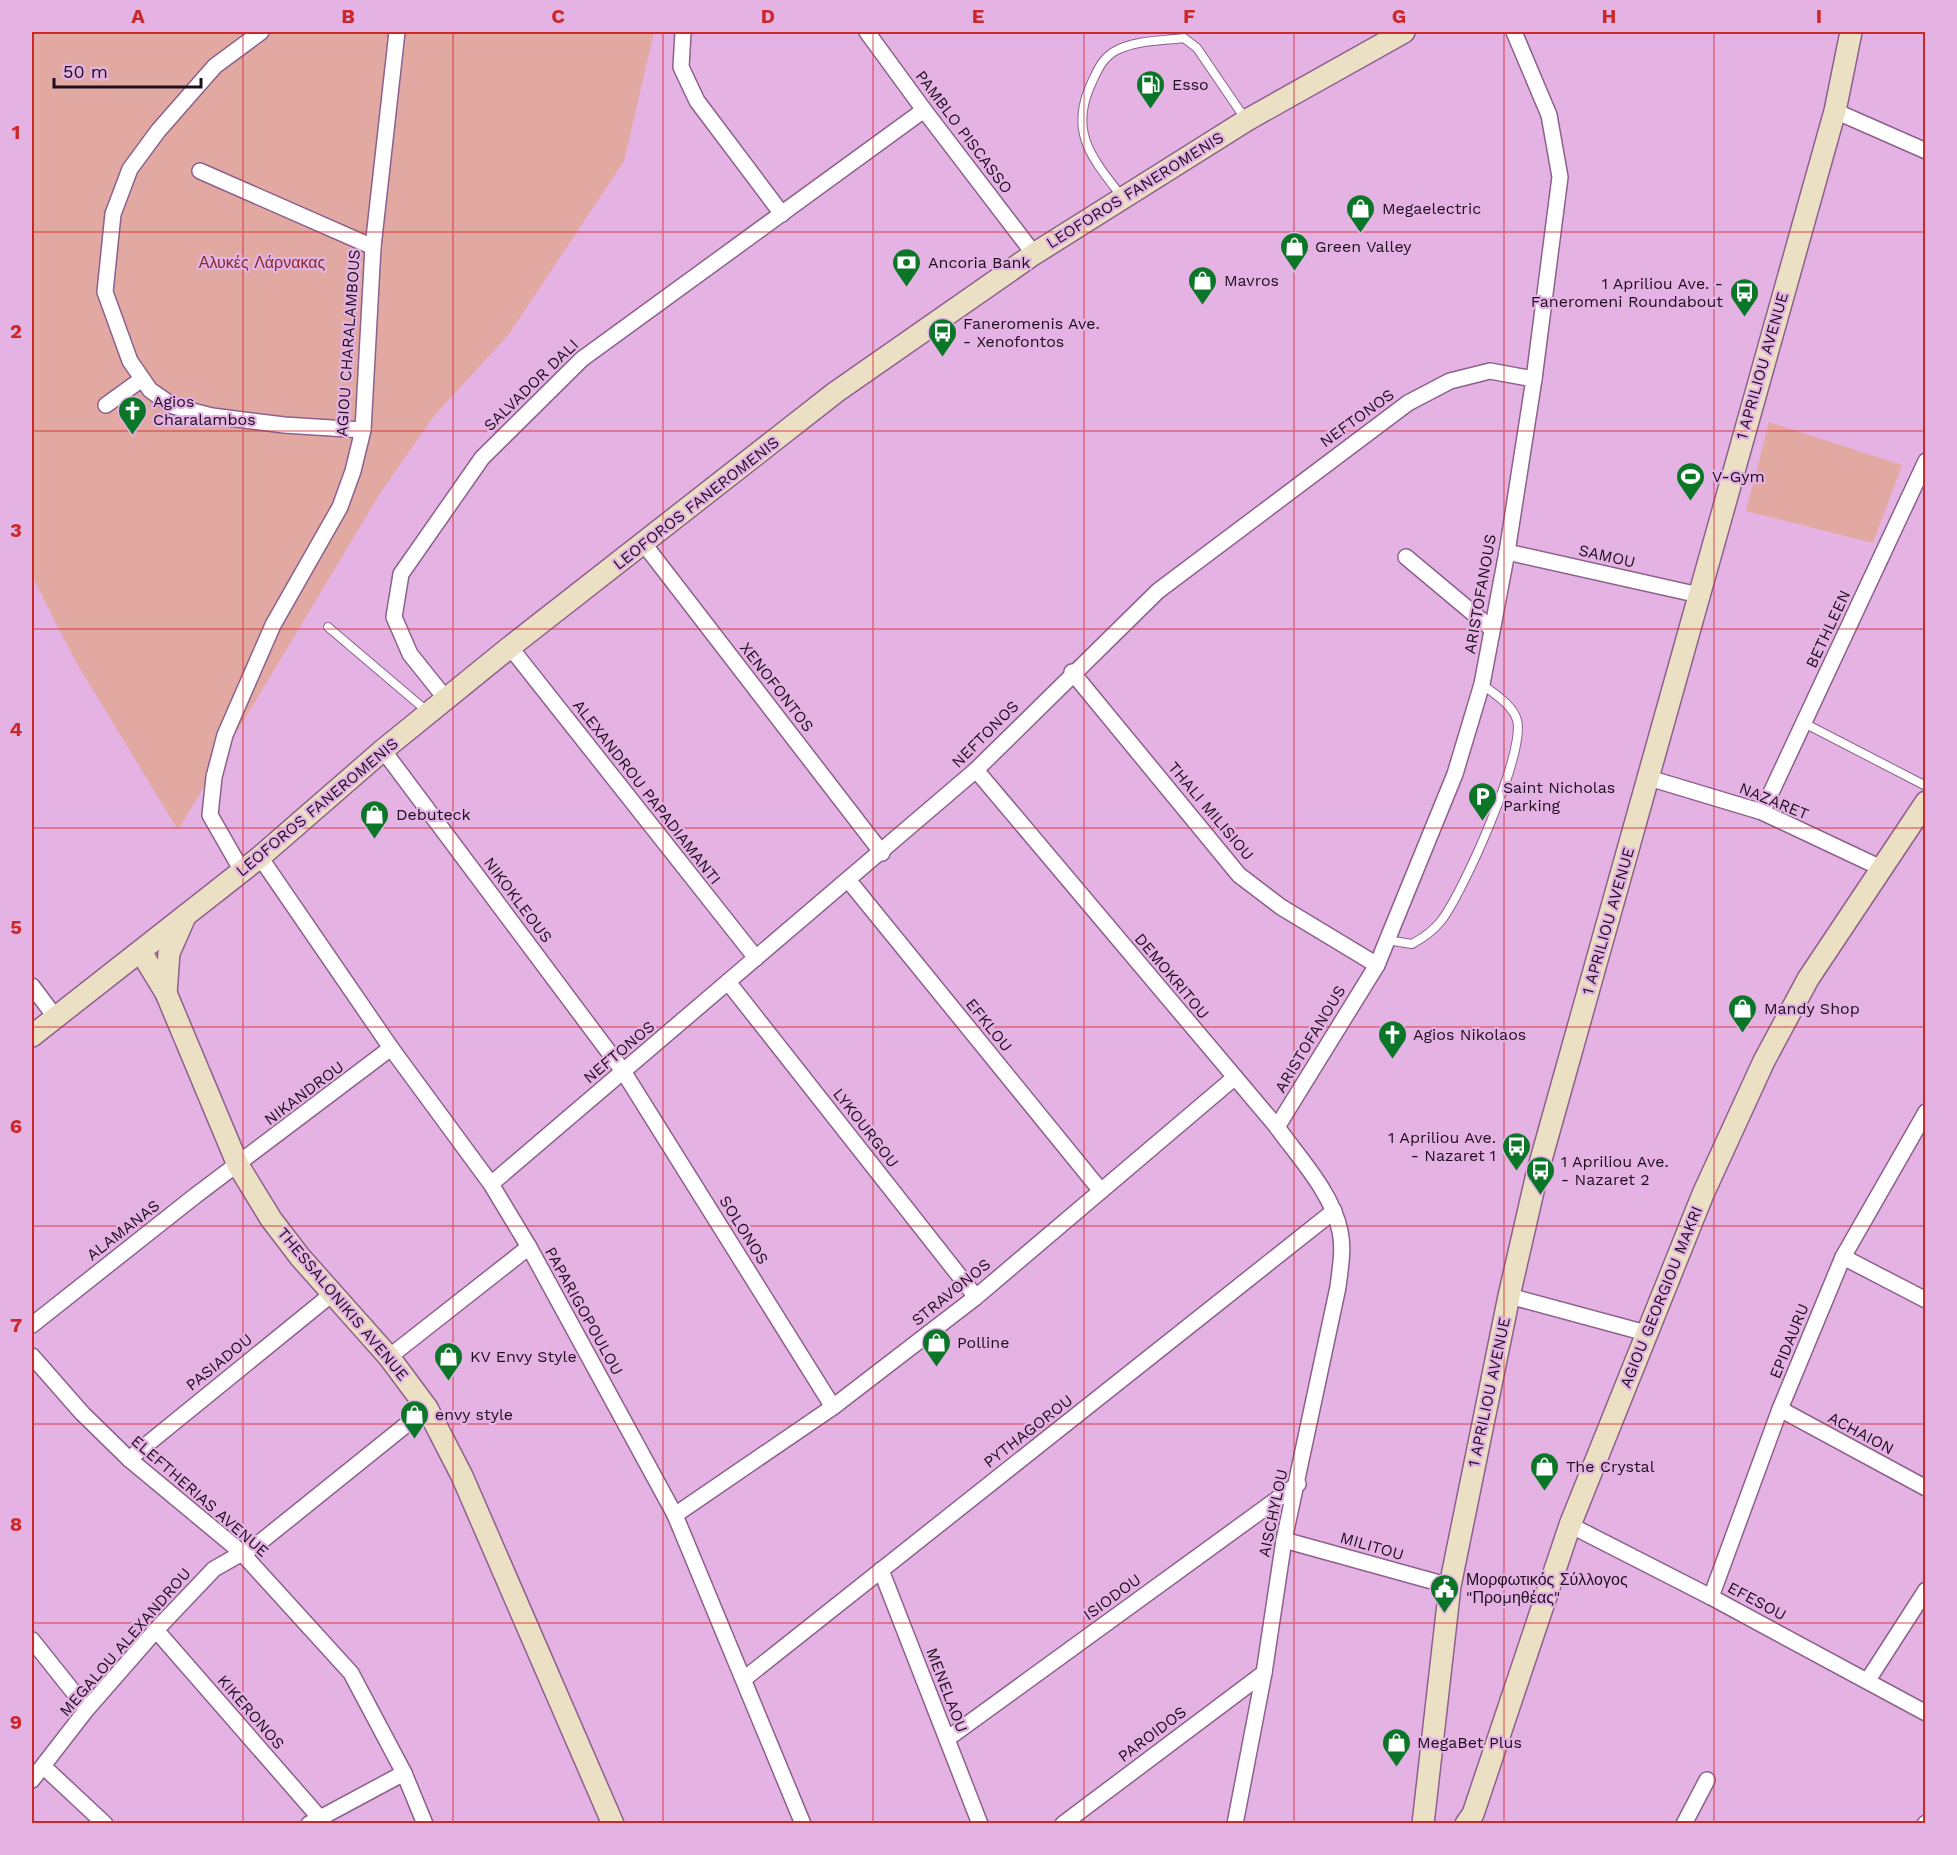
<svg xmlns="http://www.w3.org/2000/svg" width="1957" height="1855" font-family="'Work Sans',sans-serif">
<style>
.green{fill:#e1a9a2}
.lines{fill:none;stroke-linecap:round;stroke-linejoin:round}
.lane-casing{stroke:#8d608d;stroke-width:10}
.street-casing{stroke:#8d608d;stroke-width:18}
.secondary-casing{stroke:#8d608d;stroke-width:24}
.lane{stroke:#fff;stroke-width:8}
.street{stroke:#fff;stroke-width:15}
.secondary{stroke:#ece0c4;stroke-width:21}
.grid{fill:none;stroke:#cd2728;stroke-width:1.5;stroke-opacity:0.55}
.labels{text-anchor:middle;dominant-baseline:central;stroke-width:4.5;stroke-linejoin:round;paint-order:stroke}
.poi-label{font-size:16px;fill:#1f0e1f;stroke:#e4b3e3;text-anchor:start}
.street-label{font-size:16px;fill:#1f0e1f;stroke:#e4b3e3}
.park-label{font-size:16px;fill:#842d29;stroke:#e4b3e3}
.neatline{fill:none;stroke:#cd2728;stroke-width:2}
.grid-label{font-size:20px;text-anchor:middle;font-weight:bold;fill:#cd2728}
</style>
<rect width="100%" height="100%" fill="#e4b3e3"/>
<g class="green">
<polygon points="32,32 654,32 624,161 509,334 433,417 379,495 178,830 76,662 32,576"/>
<polygon points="1769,422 1902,465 1873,543 1746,511"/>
</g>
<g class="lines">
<defs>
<g id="lane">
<path d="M1122,197c-30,-39 -54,-65 -30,-115 6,-13 11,-25 25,-32 20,-10 45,-9 67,-12l13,10 49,72"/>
<polyline points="328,627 428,712"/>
<polyline points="1804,723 1926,786"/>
<path d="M1387,940l25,4c11,-6 21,-13 29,-23 22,-28 85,-169 76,-201 -5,-16 -23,-26 -35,-36"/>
</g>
<g id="street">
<polyline points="261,32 215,66 158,131 130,169 113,214 105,292 130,361 150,390 173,406 212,416 284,425 363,430"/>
<polyline points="683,32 681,67 697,101 782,214"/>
<polyline points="867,32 924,110 1034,254"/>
<polyline points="1835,111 1926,151"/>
<polyline points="200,171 373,247"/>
<polyline points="106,405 142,379"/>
<polyline points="644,544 882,853"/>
<polyline points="1507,552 1699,595"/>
<polyline points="1406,557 1492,629"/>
<polyline points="510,647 756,958"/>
<polyline points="1072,672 1239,875 1281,907 1377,965"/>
<polyline points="446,699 410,654 394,617 401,574 482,458 582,359 924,110"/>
<polyline points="383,750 623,1071 833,1407"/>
<path d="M976,770l301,357c23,32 55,66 63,104 4,19 0,38 -2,56l-54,253 -20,133 -29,151"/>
<polyline points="1649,778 1762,812 1881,868"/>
<polyline points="1762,812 1926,461"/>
<polyline points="260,857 391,1048 491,1184 529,1247 675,1515 803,1824"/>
<polyline points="242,871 210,815 214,777 225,735 273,625 340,507 353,471 363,430 373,247 397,32"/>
<polyline points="849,881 1101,1191"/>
<polyline points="728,982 976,1297"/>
<polyline points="32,986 56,1018"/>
<polyline points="1277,1127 1377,965 1455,774 1482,684 1507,552 1534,379 1560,177 1549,115 1514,32"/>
<polyline points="491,1184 976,770 1158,591 1408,403 1450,381 1490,371 1534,379"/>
<polyline points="1843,1257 1926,1300"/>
<polyline points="1509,1296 1646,1333"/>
<polyline points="32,1325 195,1196 391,1048"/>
<polyline points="32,1356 82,1413 129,1459 241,1552 351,1673 404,1773 425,1824"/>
<polyline points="389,1357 529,1247"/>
<polyline points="1780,1409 1926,1488"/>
<polyline points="129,1459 332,1294"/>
<polyline points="675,1515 833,1407 976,1297 1234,1078"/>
<polyline points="1570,1525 1711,1597 1926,1713"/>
<polyline points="1284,1540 1450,1586"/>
<polyline points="881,1570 980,1824"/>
<polyline points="1711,1597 1780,1409 1843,1257 1926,1112"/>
<polyline points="156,1630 319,1817"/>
<polyline points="32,1640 87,1709"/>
<polyline points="744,1679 1334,1211"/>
<polyline points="1868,1680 1926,1590"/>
<polyline points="947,1739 1298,1484"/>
<polyline points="44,1767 105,1824"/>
<polyline points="32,1780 87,1709 156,1630 214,1569 258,1544 427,1408"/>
<polyline points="309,1824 404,1773"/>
<polyline points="1063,1824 1264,1673"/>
<polyline points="1684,1824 1707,1780"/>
<polyline points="1925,1824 1926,1823"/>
</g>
<g id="secondary">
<polyline points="141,952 166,993 238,1165 271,1219 300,1257 389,1357 427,1408 462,1476 613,1824"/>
<polyline points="166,993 169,953 184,919"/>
<polyline points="32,1036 260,857 383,750 510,647 836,392 1034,254 1247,120 1404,32"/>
<polyline points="1423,1824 1450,1586 1509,1296 1537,1174 1835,111 1851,32"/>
<polyline points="1466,1824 1473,1814 1570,1525 1703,1194 1764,1061 1808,979 1926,802"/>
</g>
</defs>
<use href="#lane" class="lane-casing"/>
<use href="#street" class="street-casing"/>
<use href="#secondary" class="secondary-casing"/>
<use href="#lane" class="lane"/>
<use href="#street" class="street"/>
<use href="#secondary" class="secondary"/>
</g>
<path class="grid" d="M243,32v1792M453,32v1792M663,32v1792M873,32v1792M1084,32v1792M1294,32v1792M1504,32v1792M1714,32v1792M32,232h1894M32,431h1894M32,629h1894M32,828h1894M32,1027h1894M32,1226h1894M32,1424h1894M32,1623h1894"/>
<defs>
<symbol id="fuel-pin" viewBox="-11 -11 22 30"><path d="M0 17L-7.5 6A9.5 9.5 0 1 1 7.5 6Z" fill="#0b7628" stroke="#e4b3e3"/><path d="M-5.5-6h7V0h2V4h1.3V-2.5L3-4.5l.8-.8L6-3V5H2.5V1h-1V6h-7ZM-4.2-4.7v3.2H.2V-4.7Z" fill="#fff"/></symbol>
<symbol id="shop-pin" viewBox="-11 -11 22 30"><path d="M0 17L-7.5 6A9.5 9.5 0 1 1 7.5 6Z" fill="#0b7628" stroke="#e4b3e3"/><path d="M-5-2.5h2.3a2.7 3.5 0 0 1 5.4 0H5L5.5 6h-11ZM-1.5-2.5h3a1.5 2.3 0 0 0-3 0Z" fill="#fff"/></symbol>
<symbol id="bank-pin" viewBox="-11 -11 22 30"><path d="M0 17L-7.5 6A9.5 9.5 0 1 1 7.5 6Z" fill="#0b7628" stroke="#e4b3e3"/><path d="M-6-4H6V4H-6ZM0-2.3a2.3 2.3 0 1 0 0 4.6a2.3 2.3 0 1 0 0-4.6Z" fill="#fff"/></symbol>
<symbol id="bus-pin" viewBox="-11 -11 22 30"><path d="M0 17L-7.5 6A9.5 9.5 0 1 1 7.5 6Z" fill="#0b7628" stroke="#e4b3e3"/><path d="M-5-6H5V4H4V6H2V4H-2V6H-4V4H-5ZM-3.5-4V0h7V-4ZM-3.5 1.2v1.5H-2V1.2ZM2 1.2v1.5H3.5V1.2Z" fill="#fff"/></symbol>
<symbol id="church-pin" viewBox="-11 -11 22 30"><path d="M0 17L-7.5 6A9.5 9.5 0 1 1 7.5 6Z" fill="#0b7628" stroke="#e4b3e3"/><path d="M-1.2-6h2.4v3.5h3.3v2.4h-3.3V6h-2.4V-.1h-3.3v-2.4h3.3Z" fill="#fff"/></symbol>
<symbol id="stadium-pin" viewBox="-11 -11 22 30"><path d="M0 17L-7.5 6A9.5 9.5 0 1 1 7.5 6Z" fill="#0b7628" stroke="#e4b3e3"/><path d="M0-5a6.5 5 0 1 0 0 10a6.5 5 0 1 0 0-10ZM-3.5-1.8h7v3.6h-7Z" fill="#fff"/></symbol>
<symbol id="parking-pin" viewBox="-11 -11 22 30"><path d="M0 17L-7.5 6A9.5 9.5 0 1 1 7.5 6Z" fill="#0b7628" stroke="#e4b3e3"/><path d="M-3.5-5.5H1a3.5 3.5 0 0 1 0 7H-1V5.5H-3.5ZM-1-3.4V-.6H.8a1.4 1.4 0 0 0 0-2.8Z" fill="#fff"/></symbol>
<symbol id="civic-pin" viewBox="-11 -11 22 30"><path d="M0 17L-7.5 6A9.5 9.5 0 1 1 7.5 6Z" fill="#0b7628" stroke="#e4b3e3"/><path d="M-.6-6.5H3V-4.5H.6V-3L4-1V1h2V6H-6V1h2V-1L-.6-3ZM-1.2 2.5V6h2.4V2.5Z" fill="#fff"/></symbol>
</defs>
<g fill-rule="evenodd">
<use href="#fuel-pin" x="1134" y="68" width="33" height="45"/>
<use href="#shop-pin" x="1344" y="192" width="33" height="45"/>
<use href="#shop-pin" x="1278" y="230" width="33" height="45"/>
<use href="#bank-pin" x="890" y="246" width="33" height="45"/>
<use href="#shop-pin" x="1186" y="264" width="33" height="45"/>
<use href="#bus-pin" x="1728" y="276" width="33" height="45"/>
<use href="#bus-pin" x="926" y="316" width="33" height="45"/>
<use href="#church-pin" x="116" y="394" width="33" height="45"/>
<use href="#stadium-pin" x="1674" y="460" width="33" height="45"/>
<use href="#parking-pin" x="1466" y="780" width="33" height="45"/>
<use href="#shop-pin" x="358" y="798" width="33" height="45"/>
<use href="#shop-pin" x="1726" y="992" width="33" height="45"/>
<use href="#church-pin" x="1376" y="1018" width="33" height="45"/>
<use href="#bus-pin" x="1500" y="1130" width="33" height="45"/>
<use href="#bus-pin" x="1524" y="1154" width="33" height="45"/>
<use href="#shop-pin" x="920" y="1326" width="33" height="45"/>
<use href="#shop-pin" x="432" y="1340" width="33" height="45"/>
<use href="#shop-pin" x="398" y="1398" width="33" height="45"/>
<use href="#shop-pin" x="1528" y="1450" width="33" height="45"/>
<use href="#civic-pin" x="1428" y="1572" width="33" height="45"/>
<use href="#shop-pin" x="1380" y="1726" width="33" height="45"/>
</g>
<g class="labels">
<g class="poi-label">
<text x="1172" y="84">Esso</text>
<text x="1382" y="208">Megaelectric</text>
<text x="1315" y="246">Green Valley</text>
<text x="928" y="262">Ancoria Bank</text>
<text x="1224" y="280">Mavros</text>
<text x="1723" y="283" text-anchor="end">1 Apriliou Ave. -<tspan x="1723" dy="18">Faneromeni Roundabout</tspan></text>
<text x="963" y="323">Faneromenis Ave.<tspan x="963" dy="18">- Xenofontos</tspan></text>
<text x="153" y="401">Agios<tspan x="153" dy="18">Charalambos</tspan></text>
<text x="1712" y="476">V-Gym</text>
<text x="1503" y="787">Saint Nicholas<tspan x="1503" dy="18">Parking</tspan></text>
<text x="396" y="814">Debuteck</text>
<text x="1764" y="1008">Mandy Shop</text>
<text x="1413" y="1034">Agios Nikolaos</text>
<text x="1496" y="1137" text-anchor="end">1 Apriliou Ave.<tspan x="1496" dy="18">- Nazaret 1</tspan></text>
<text x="1561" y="1161">1 Apriliou Ave.<tspan x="1561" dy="18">- Nazaret 2</tspan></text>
<text x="957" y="1342">Polline</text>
<text x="470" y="1356">KV Envy Style</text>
<text x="435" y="1414">envy style</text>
<text x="1566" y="1466">The Crystal</text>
<text x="1466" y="1579">Μορφωτικός Σύλλογος<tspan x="1466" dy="18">"Προμηθέας"</tspan></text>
<text x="1417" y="1742">MegaBet Plus</text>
</g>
<g class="street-label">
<text transform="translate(964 132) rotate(53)">PAMBLO PISCASSO</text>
<text transform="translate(1135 190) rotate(-32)">LEOFOROS FANEROMENIS</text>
<text transform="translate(348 343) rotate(-86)">AGIOU CHARALAMBOUS</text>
<text transform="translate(1762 366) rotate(-74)">1 APRILIOU AVENUE</text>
<text transform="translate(531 385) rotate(-44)">SALVADOR DALI</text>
<text transform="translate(1357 418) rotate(-36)">NEFTONOS</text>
<text transform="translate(696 503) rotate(-38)">LEOFOROS FANEROMENIS</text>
<text transform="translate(1607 556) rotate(13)">SAMOU</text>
<text transform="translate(1480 594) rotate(-80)">ARISTOFANOUS</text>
<text transform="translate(1828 629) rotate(-65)">BETHLEEN</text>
<text transform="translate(777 687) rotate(52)">XENOFONTOS</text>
<text transform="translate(985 734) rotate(-45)">NEFTONOS</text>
<text transform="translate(647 792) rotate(52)">ALEXANDROU PAPADIAMANTI</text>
<text transform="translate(1774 801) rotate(22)">NAZARET</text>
<text transform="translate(317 807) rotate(-40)">LEOFOROS FANEROMENIS</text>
<text transform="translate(1211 811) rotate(50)">THALI MILISIOU</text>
<text transform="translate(518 900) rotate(53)">NIKOKLEOUS</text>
<text transform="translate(1608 921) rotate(-74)">1 APRILIOU AVENUE</text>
<text transform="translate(1172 976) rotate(50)">DEMOKRITOU</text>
<text transform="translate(989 1025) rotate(51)">EFKLOU</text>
<text transform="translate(1310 1039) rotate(-59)">ARISTOFANOUS</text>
<text transform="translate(619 1052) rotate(-40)">NEFTONOS</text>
<text transform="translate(304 1093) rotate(-37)">NIKANDROU</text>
<text transform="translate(866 1128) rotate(52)">LYKOURGOU</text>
<text transform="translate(123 1230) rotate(-38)">ALAMANAS</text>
<text transform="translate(744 1230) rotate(58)">SOLONOS</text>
<text transform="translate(951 1292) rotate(-39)">STRAVONOS</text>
<text transform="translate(1661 1297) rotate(-68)">AGIOU GEORGIOU MAKRI</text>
<text transform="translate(343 1304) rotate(50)">THESSALONIKIS AVENUE</text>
<text transform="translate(584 1311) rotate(61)">PAPARIGOPOULOU</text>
<text transform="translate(1789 1341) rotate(-68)">EPIDAURU</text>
<text transform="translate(219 1362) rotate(-39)">PASIADOU</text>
<text transform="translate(1489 1392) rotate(-78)">1 APRILIOU AVENUE</text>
<text transform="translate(1028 1431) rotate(-38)">PYTHAGOROU</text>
<text transform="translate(1861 1433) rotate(28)">ACHAION</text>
<text transform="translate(200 1496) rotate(41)">ELEFTHERIAS AVENUE</text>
<text transform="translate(1273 1513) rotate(-78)">AISCHYLOU</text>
<text transform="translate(1372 1546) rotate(16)">MILITOU</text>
<text transform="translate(1112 1597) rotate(-36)">ISIODOU</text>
<text transform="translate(1757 1601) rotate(28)">EFESOU</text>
<text transform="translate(125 1642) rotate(-49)">MEGALOU ALEXANDROU</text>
<text transform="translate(947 1690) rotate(69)">MENELAOU</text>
<text transform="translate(251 1712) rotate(49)">KIKERONOS</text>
<text transform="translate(1152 1734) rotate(-37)">PAROIDOS</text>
</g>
<g class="park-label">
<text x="262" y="262">Αλυκές Λάρνακας</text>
</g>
</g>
<rect width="1957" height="1855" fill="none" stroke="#e4b3e3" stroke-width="66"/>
<path d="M54 78v9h147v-9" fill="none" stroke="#1f0e1f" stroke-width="3"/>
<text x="63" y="78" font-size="18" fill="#1f0e1f" stroke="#e4b3e3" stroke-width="4.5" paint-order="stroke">50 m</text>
<rect x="33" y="33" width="1891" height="1789" class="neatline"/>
<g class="grid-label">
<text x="138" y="23">A</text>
<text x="348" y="23">B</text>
<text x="558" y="23">C</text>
<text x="768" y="23">D</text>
<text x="978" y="23">E</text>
<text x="1189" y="23">F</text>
<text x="1399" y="23">G</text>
<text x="1609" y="23">H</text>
<text x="1819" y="23">I</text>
<text x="16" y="139">1</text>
<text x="16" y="338">2</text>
<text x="16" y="537">3</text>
<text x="16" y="736">4</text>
<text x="16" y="934">5</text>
<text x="16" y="1133">6</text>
<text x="16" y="1332">7</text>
<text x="16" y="1531">8</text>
<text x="16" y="1729">9</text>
</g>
</svg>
